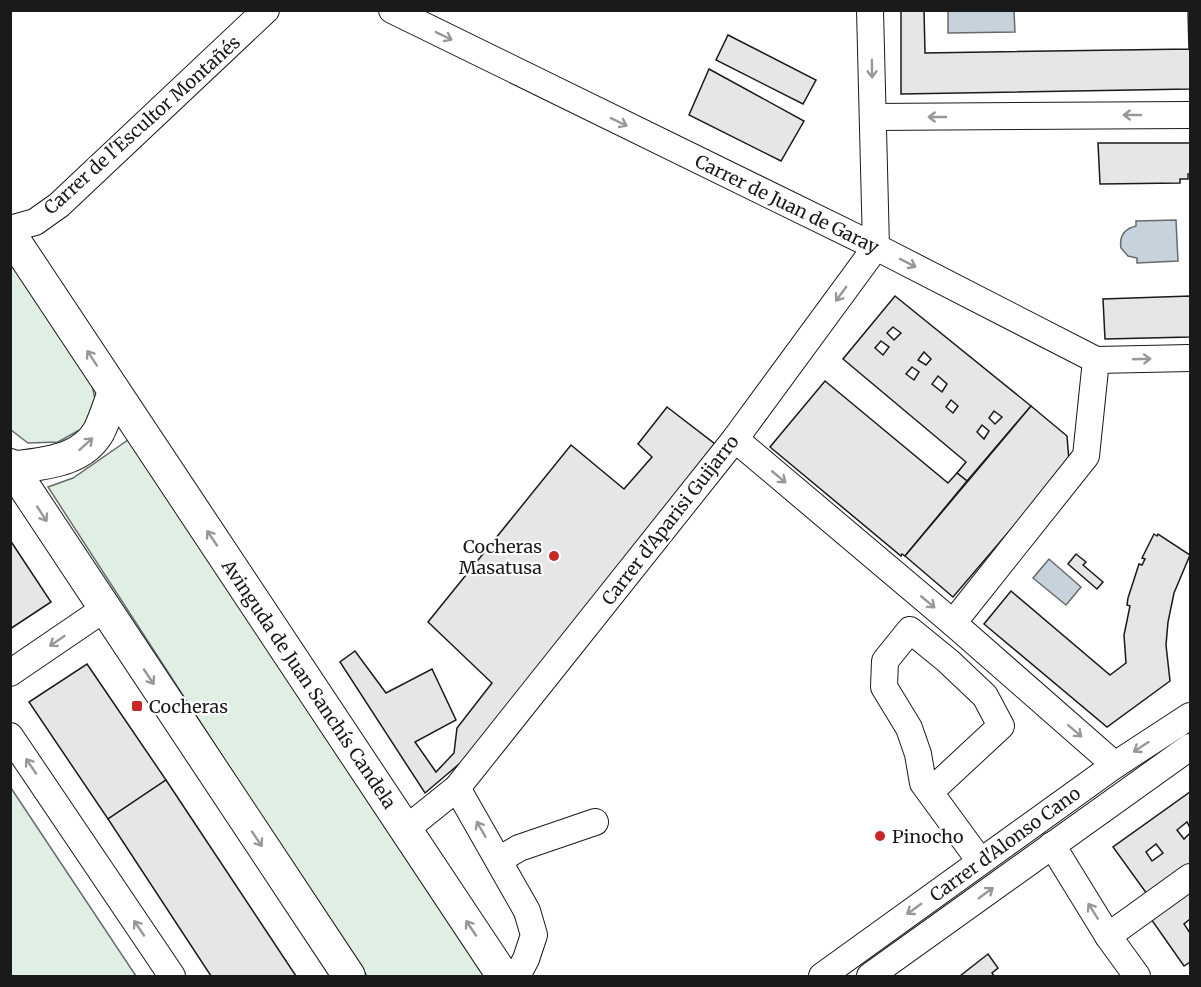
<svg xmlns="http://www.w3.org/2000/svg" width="1201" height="987" font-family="Merriweather,serif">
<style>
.green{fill:#e0efe3;stroke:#6a6a6a;stroke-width:1.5}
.water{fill:#c6d2dc;stroke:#6a6a6a;stroke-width:1.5}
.building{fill:#e6e6e6;stroke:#1a1a1a;stroke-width:1.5;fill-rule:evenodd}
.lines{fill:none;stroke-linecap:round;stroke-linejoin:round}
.minor-casing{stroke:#1a1a1a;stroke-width:28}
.major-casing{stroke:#1a1a1a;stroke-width:34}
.minor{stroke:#fff;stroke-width:26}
.major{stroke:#fff;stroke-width:32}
.oneway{stroke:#989898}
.poi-dot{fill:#c62828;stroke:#fff;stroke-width:2}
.labels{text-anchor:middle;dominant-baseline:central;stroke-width:4.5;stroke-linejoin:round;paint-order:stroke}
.street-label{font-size:18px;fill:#1a1a1a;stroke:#fff}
.poi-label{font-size:18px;fill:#1a1a1a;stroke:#fff;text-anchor:start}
</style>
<rect width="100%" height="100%" fill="#fff"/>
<g class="green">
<polygon points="10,260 91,380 96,404 83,428 58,442 28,443 11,430"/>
<polygon points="128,440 486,976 367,976 339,936 48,487 73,478"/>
<polygon points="11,788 136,976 11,976"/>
</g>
<g class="water">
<polygon points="948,11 1014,11 1015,32 948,33"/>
<path d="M1176,220l2,41 -41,2v-5l-9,-2 -7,-8c-2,-12 3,-19 15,-22v-5z"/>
<polygon points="1049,559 1081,587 1066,605 1033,578"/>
</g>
<g class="building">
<polygon points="901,10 924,10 925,53 1189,49 1188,10 1190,10 1190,89 901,94"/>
<polygon points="728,35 816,80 803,104 716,60"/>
<polygon points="709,69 804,121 781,161 689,115"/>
<polygon points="1098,143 1190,143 1190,174 1188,174 1188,179 1180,179 1180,183 1100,184"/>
<path d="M895,296l136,110 -64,75 -10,-8 9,-11 -123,-103zM893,327l8,6 -7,7 -7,-7zM881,341l8,6 -6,8 -8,-7zM924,352l7,7 -5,6 -8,-5zM912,367l7,5 -5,8 -8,-6zM938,376l9,8 -5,8 -10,-8zM951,400l7,6 -5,7 -7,-6zM994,411l8,6 -7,7 -6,-6zM982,425l7,6 -5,8 -7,-7z"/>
<polygon points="1190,296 1190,337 1105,339 1103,299"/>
<polygon points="825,381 948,483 957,473 967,481 905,556 902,554 901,556 770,447"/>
<polygon points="1031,406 1067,436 1069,461 953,597 905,556"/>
<polygon points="667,407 715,444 471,754 425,793 340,662 355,651 386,693 432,669 456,720 415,742 436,772 454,753 457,728 492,683 428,622 571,445 624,489 652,457 638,444"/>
<polygon points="1154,534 1157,536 1158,534 1190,555 1174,593 1168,622 1166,645 1170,681 1107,727 984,624 1011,591 1110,675 1126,663 1124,635 1130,606 1127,605 1128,598 1139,564 1142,565 1145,559 1142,558"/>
<polygon points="10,540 51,602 10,629"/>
<polygon points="1076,554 1086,562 1083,565 1103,582 1097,589 1068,564"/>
<polygon points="87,664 166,780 108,819 29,702"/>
<polygon points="166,780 296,976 211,976 108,819"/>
<path d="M1190,792v36l-3,-6 -10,8 7,9 6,-6v30l-43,31 -34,-47zM1156,844l7,9 -11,8 -6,-9z"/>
<polygon points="1190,891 1190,919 1184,924 1190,933 1190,962 1184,966 1151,919"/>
<polygon points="988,954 998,968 992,973 994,976 960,976"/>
</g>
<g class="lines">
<defs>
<g id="minor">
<polyline points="392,10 876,247 1096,360 1190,358"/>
<polyline points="873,117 1190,115"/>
<polyline points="10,229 35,222 59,205 266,10"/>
<polyline points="735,439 953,623 1115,765"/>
<polyline points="953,623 1086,456 1096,360"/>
<polyline points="10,673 104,609"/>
<polyline points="10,736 172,976"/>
<polyline points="457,788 527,911 534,935 526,959 517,976"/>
<polyline points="930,792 1001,726 985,696 948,661 910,630 885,661 884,687 909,728 918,754 923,783 980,861"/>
<polyline points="406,829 457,788 735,439 876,247 870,10"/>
<polyline points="1052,845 1108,936 1137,976"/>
<polyline points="499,860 519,848 595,822"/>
<polyline points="1108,936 1190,877"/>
<polyline points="822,976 1115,765 1190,716"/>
<polyline points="870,976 1190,747"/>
</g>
<g id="major">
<polyline points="10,234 503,976"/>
<polyline points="10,465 349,976"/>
<path d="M12,468c31,-5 70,-6 87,-37 6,-12 10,-26 15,-39"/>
</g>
</defs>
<use href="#minor" class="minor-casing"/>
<use href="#major" class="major-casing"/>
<use href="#minor" class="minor"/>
<use href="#major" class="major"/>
</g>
<defs><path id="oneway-shaft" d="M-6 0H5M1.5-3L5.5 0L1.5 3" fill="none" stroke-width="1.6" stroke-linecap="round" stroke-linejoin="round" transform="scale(1.5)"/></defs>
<g class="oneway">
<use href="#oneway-shaft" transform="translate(444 36) rotate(26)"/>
<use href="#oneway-shaft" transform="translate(872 69) rotate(89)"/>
<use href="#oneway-shaft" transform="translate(1132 115) rotate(180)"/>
<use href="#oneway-shaft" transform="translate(937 117) rotate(180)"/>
<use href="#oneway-shaft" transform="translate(619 122) rotate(26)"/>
<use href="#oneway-shaft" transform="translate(908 263) rotate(27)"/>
<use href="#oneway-shaft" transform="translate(841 294) rotate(126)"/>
<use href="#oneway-shaft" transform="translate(92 358) rotate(-123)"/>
<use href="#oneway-shaft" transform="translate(1142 359) rotate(-2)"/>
<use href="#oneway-shaft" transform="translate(86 444) rotate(-42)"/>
<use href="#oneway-shaft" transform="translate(779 477) rotate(40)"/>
<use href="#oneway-shaft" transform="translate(42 514) rotate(57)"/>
<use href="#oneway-shaft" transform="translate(212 538) rotate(-124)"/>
<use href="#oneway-shaft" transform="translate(928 602) rotate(40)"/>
<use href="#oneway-shaft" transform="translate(57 641) rotate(146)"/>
<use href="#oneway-shaft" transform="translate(149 677) rotate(56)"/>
<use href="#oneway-shaft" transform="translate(1075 731) rotate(41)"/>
<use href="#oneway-shaft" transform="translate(1141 747) rotate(147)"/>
<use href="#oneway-shaft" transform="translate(31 766) rotate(-124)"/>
<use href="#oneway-shaft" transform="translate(481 829) rotate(-120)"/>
<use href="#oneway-shaft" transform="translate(257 839) rotate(56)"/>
<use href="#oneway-shaft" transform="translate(986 893) rotate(-36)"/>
<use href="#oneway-shaft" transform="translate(914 909) rotate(144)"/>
<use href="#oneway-shaft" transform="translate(1093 911) rotate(-122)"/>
<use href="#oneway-shaft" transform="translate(139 928) rotate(-124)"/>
<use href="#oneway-shaft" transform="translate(471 928) rotate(-124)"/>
</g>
<g class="poi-dot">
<circle cx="554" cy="556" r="6"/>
<rect x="131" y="700" width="12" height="12" rx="3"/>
<circle cx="880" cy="836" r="6"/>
</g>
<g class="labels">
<g class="street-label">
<text transform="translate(142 125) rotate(-42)">Carrer de l'Escultor Montañés</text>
<text transform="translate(787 204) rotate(26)">Carrer de Juan de Garay</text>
<text transform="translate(670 520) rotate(-52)">Carrer d'Aparisi Guijarro</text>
<text transform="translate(309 684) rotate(56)">Avinguda de Juan Sanchís Candela</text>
<text transform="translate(1005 844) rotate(-36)">Carrer d'Alonso Cano</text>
</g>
<g class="poi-label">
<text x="542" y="546" text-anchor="end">Cocheras<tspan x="542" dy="21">Masatusa</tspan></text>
<text x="149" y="706">Cocheras</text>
<text x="892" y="836">Pinocho</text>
</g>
</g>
<rect width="1201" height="987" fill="none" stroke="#1a1a1a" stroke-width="24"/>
</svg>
